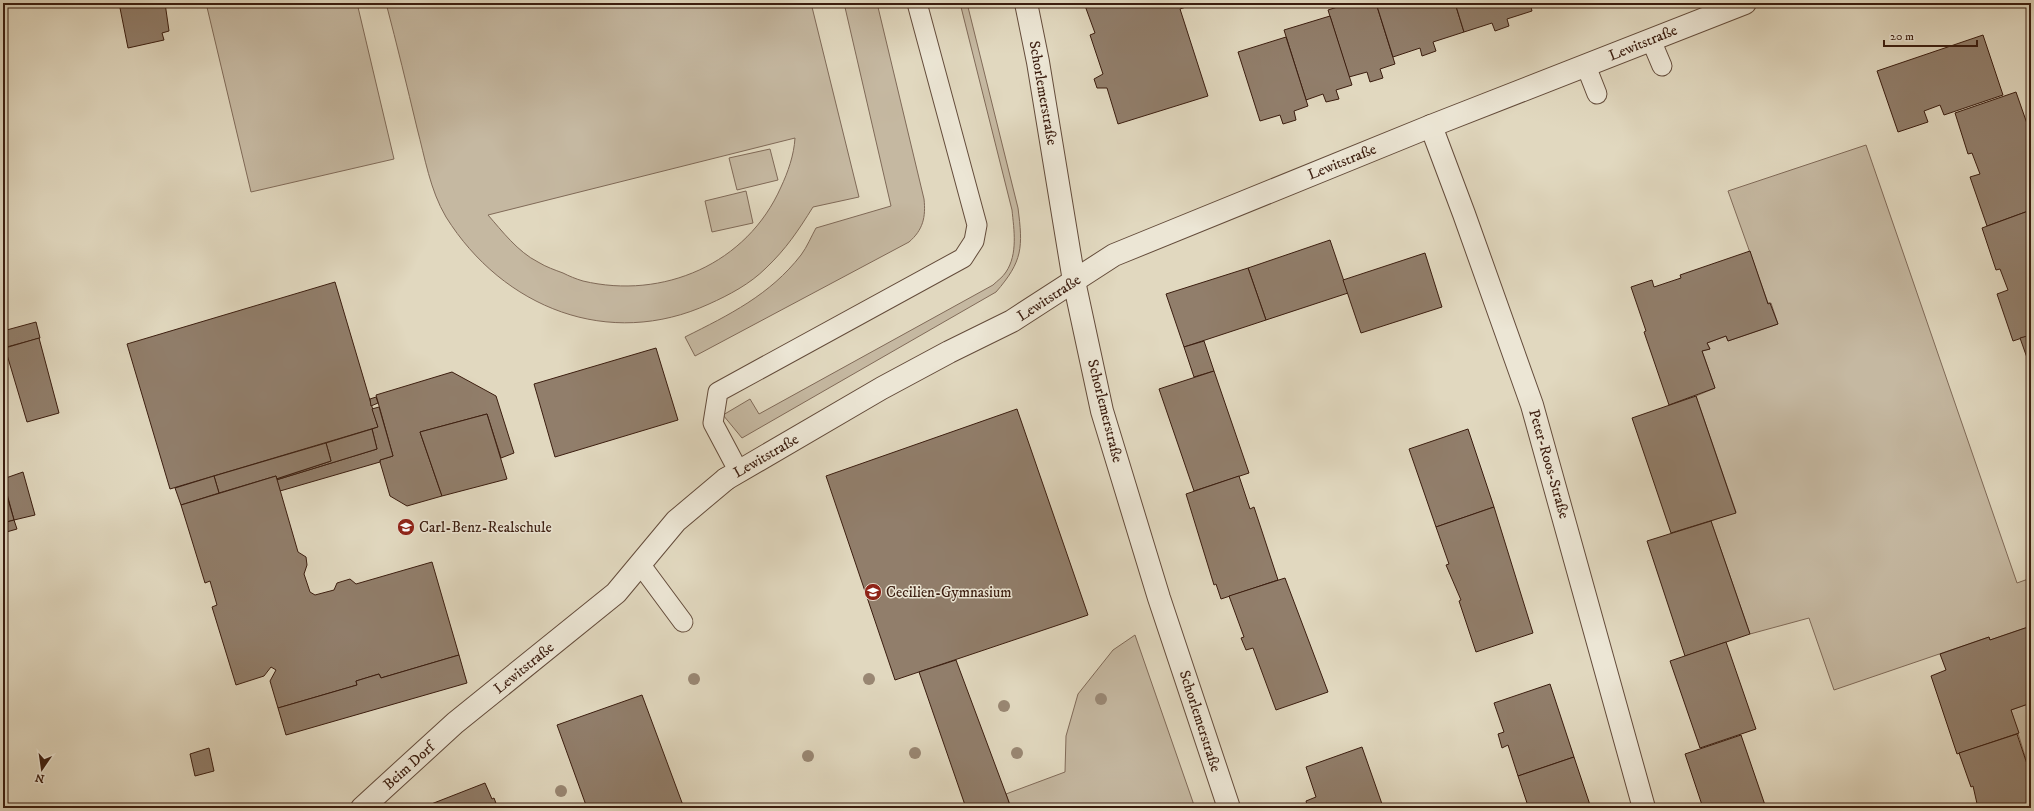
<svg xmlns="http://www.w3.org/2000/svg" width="2034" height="811" font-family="'IM FELL DW Pica',serif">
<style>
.green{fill:#c5b8a1;stroke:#806a58;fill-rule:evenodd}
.building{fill:#917e6b;stroke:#3b1d0f}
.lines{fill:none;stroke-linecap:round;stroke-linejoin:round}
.service-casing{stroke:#644c3b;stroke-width:21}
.pedestrian-casing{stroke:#644c3b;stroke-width:24}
.minor-casing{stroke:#644c3b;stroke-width:24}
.service{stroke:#ece6d5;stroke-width:19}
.pedestrian{stroke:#ece6d5;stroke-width:22}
.minor{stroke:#ece6d5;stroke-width:22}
.tree{fill:#998773}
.labels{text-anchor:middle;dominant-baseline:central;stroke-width:3;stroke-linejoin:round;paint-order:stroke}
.street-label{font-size:15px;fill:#3b1d0f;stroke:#ece6d5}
.poi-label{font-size:15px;fill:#3b1d0f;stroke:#ece6d5;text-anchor:start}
</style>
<rect width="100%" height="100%" fill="#e1d8bf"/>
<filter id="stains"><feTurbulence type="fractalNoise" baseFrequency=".005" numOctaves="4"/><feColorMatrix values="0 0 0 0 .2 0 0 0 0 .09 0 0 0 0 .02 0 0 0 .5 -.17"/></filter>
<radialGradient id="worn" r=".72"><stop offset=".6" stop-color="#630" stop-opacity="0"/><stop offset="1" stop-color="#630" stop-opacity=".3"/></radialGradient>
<g class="green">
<polygon points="206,3 357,3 394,159 251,192"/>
<path d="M386,3h425l48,194 -46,10c-15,24 -27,42 -47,61 -16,16 -37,27 -57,36 -100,46 -206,4 -263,-87 -16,-27 -21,-59 -29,-89 -10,-42 -20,-83 -31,-125zM795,138c-1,17 -7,34 -14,49 -34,77 -118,113 -198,94 -7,-2 -14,-5 -20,-8 -8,-3 -17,-6 -25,-11 -20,-10 -36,-31 -50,-47z"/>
<path d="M844,3h33l47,196c2,18 -1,31 -15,43l-214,114 -10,-19c44,-22 85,-42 116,-82 6,-8 10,-18 15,-27l75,-22z"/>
<path d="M960,3h7l51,205c5,39 5,53 -22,84l-254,146 -19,-23 27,-16 9,15 234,-129c4,-4 10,-8 13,-13 12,-18 8,-42 6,-62z"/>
<polygon points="1866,145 2017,583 2031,578 2031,626 1990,640 1989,637 1834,690 1809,618 1750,634 1711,521 1736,512 1696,396 1715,388 1702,351 1710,349 1707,343 1726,336 1728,341 1778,324 1771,303 1768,303 1728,191"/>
<polygon points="770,149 778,180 737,190 729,158"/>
<polygon points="746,191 753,223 712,232 705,201"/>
<polygon points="1135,635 1195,808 1011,808 1006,794 1065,772 1066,736 1078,694 1113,650"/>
<polygon points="2031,703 2031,776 2011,710"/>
</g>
<g class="building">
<polygon points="119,3 165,3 169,31 162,33 164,40 128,48"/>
<polygon points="1084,3 1184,3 1186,7 1180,9 1208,96 1118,124 1107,88 1097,88 1094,79 1103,74 1090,35 1095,33"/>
<polygon points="1350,3 1376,3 1395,64 1380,69 1383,78 1370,82 1367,72 1349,77 1328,10"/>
<polygon points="1376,3 1455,3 1464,32 1433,42 1436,51 1422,56 1420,48 1393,57"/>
<polygon points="1455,3 1530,3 1532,11 1507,19 1509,26 1495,31 1492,23 1464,32"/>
<polygon points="1330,16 1352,85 1336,90 1339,99 1326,102 1323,94 1306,100 1284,30"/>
<polygon points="1983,35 2003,95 1944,115 1940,105 1924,111 1928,122 1898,132 1877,71"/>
<polygon points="1286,37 1308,106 1294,111 1296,120 1283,124 1280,115 1260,121 1238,52"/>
<polygon points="2016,92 2031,135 2031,210 1987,226 1970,177 1980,174 1972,153 1968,154 1955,113"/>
<polygon points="2031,210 2031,335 2013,341 1997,294 2008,290 2000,269 1996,270 1982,228"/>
<polygon points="1330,240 1348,293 1266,320 1248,268"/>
<polygon points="1750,251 1768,304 1770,303 1778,324 1728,341 1726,336 1707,343 1710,349 1702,351 1715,388 1669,405 1644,332 1646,331 1631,287 1652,280 1654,287 1681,278 1680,275"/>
<polygon points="1425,253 1442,307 1361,333 1343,280"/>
<polygon points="1248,268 1266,320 1184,347 1166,294"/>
<polygon points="335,282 378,427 170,489 127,344"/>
<polygon points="36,322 40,338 3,348 3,331"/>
<polygon points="2031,335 2031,369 2020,338"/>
<polygon points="39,338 59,413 27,422 5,348"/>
<polygon points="1204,341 1214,371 1194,377 1184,347"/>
<polygon points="656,348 678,420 555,457 534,384"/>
<polygon points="1214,371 1249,473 1194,491 1159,389"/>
<polygon points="452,372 496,396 514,453 501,458 487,414 420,432 442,496 407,506 390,496 380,462 380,460 393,456 376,395"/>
<polygon points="1696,396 1736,513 1671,533 1632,418"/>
<polygon points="376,397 378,403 371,406 370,399"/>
<polygon points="379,407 393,456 380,460 380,462 280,491 276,480 377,449 372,429 378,427 372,409"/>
<polygon points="1017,409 1088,615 895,680 826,476"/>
<polygon points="487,414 507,479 442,496 420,432"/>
<polygon points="372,429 377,449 276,480 276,479 331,461 326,443"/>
<polygon points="1468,429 1494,507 1436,527 1409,449"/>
<polygon points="326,443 331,461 276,479 276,476 219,493 214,476"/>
<polygon points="23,472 35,515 14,520 3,479"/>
<polygon points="214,476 219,493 181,505 175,488"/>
<polygon points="276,476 298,552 306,557 307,565 304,574 310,592 315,595 334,590 337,583 350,579 356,584 432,562 459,655 381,678 379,674 356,681 357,685 278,708 270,681 276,670 271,667 264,676 236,685 212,607 217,605 210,581 205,583 181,505"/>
<polygon points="1239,476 1250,509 1254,507 1278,580 1221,599 1216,584 1214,585 1186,494"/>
<polygon points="3,482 14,520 3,523"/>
<polygon points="1494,507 1533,633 1476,652 1459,601 1461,600 1446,565 1449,564 1436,527"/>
<polygon points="14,520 17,529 3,533 3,523"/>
<polygon points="1711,521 1750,634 1685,656 1647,541"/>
<polygon points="1285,578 1328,692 1276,710 1253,648 1246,650 1241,638 1244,637 1229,596"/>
<polygon points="2031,626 2031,703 2011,710 2019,733 1957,754 1931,676 1946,670 1940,654 1989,637 1990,640"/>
<polygon points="1726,642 1756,729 1700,748 1670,661"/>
<polygon points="459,655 467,683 286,735 278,708 357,685 356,681 379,674 381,678"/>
<polygon points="956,660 1006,794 1011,808 966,808 919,672"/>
<polygon points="1550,684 1574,757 1518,776 1508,745 1502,748 1498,734 1504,732 1494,703"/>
<polygon points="642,695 684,808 587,808 557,725"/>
<polygon points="2017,734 2031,776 2031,808 1978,808 1973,786 1971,787 1959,753"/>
<polygon points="1741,735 1766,808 1703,808 1685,754"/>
<polygon points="1362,747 1382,804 1376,807 1376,808 1308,808 1306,801 1316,797 1306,767"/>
<polygon points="209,748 214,771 195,776 190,754"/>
<polygon points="1574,757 1591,808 1523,808 1528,806 1518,776"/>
<polygon points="485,783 492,799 494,798 497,806 496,808 421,808"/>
</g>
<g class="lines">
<defs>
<g id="service">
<polyline points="1651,40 1662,66"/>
<polyline points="1586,66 1597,94"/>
<polyline points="739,472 713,423 718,392 963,258 974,241 977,225 917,3"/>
<polyline points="640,564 683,622"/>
</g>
<polyline id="pedestrian" points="362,808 455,723 616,593 676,521 726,479"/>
<g id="minor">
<polyline points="1026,3 1038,62 1074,281 1102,411 1159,598 1229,808"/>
<polyline points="1431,126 1464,214 1532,405 1644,808"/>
<polyline points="726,479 882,388 949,352 1012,321 1114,255 1431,126 1745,3"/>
</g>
</defs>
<use href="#service" class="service-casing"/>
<use href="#pedestrian" class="pedestrian-casing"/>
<use href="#minor" class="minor-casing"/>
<use href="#service" class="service"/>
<use href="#pedestrian" class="pedestrian"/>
<use href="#minor" class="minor"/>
</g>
<g class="tree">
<circle cx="694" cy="679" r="6"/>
<circle cx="869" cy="679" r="6"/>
<circle cx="1101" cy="699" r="6"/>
<circle cx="1004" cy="706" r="6"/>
<circle cx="915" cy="753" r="6"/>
<circle cx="1017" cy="753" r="6"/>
<circle cx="808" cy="756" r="6"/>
<circle cx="561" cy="791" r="6"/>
</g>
<defs>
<symbol id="school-disc" viewBox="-11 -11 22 22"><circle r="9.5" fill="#8f2418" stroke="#ece6d5"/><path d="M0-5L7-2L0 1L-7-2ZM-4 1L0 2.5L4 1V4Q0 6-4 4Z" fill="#fff"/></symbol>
</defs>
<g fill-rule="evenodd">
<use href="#school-disc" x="396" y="517" width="20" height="20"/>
<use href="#school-disc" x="863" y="582" width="20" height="20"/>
</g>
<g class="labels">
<g class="street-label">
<text transform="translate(1643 43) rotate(-22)">Lewitstraße</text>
<text transform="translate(1043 93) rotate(80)">Schorlemerstraße</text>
<text transform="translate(1342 162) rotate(-22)">Lewitstraße</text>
<text transform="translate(1049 298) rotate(-33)">Lewitstraße</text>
<text transform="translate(1105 411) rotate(76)">Schorlemerstraße</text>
<text transform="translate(766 456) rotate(-30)">Lewitstraße</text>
<text transform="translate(1549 464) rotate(74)">Peter-Roos-Straße</text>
<text transform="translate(524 668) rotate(-39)">Lewitstraße</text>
<text transform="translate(1200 721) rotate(72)">Schorlemerstraße</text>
<text transform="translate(409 766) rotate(-42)">Beim Dorf</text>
</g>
<g class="poi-label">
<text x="419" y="527">Carl-Benz-Realschule</text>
<text x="886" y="592">Cecilien-Gymnasium</text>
</g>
</g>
<rect width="2034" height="811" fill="none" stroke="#e1d8bf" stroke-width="16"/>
<rect x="4" y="4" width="2026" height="803" fill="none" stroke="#3b1d0f" stroke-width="2"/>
<rect x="8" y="8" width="2018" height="795" fill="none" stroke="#3b1d0f"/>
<g transform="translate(42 769) rotate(193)" stroke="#ece6d5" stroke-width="3" paint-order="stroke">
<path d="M0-3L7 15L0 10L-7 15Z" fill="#3b1d0f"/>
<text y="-6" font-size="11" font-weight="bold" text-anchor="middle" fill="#3b1d0f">N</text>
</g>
<path d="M1884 40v6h93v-6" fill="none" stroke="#3b1d0f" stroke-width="2"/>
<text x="1890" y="40" font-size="12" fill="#3b1d0f" stroke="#ece6d5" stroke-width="3" paint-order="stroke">20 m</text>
<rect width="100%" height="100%" filter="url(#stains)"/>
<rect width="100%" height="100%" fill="url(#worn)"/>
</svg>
